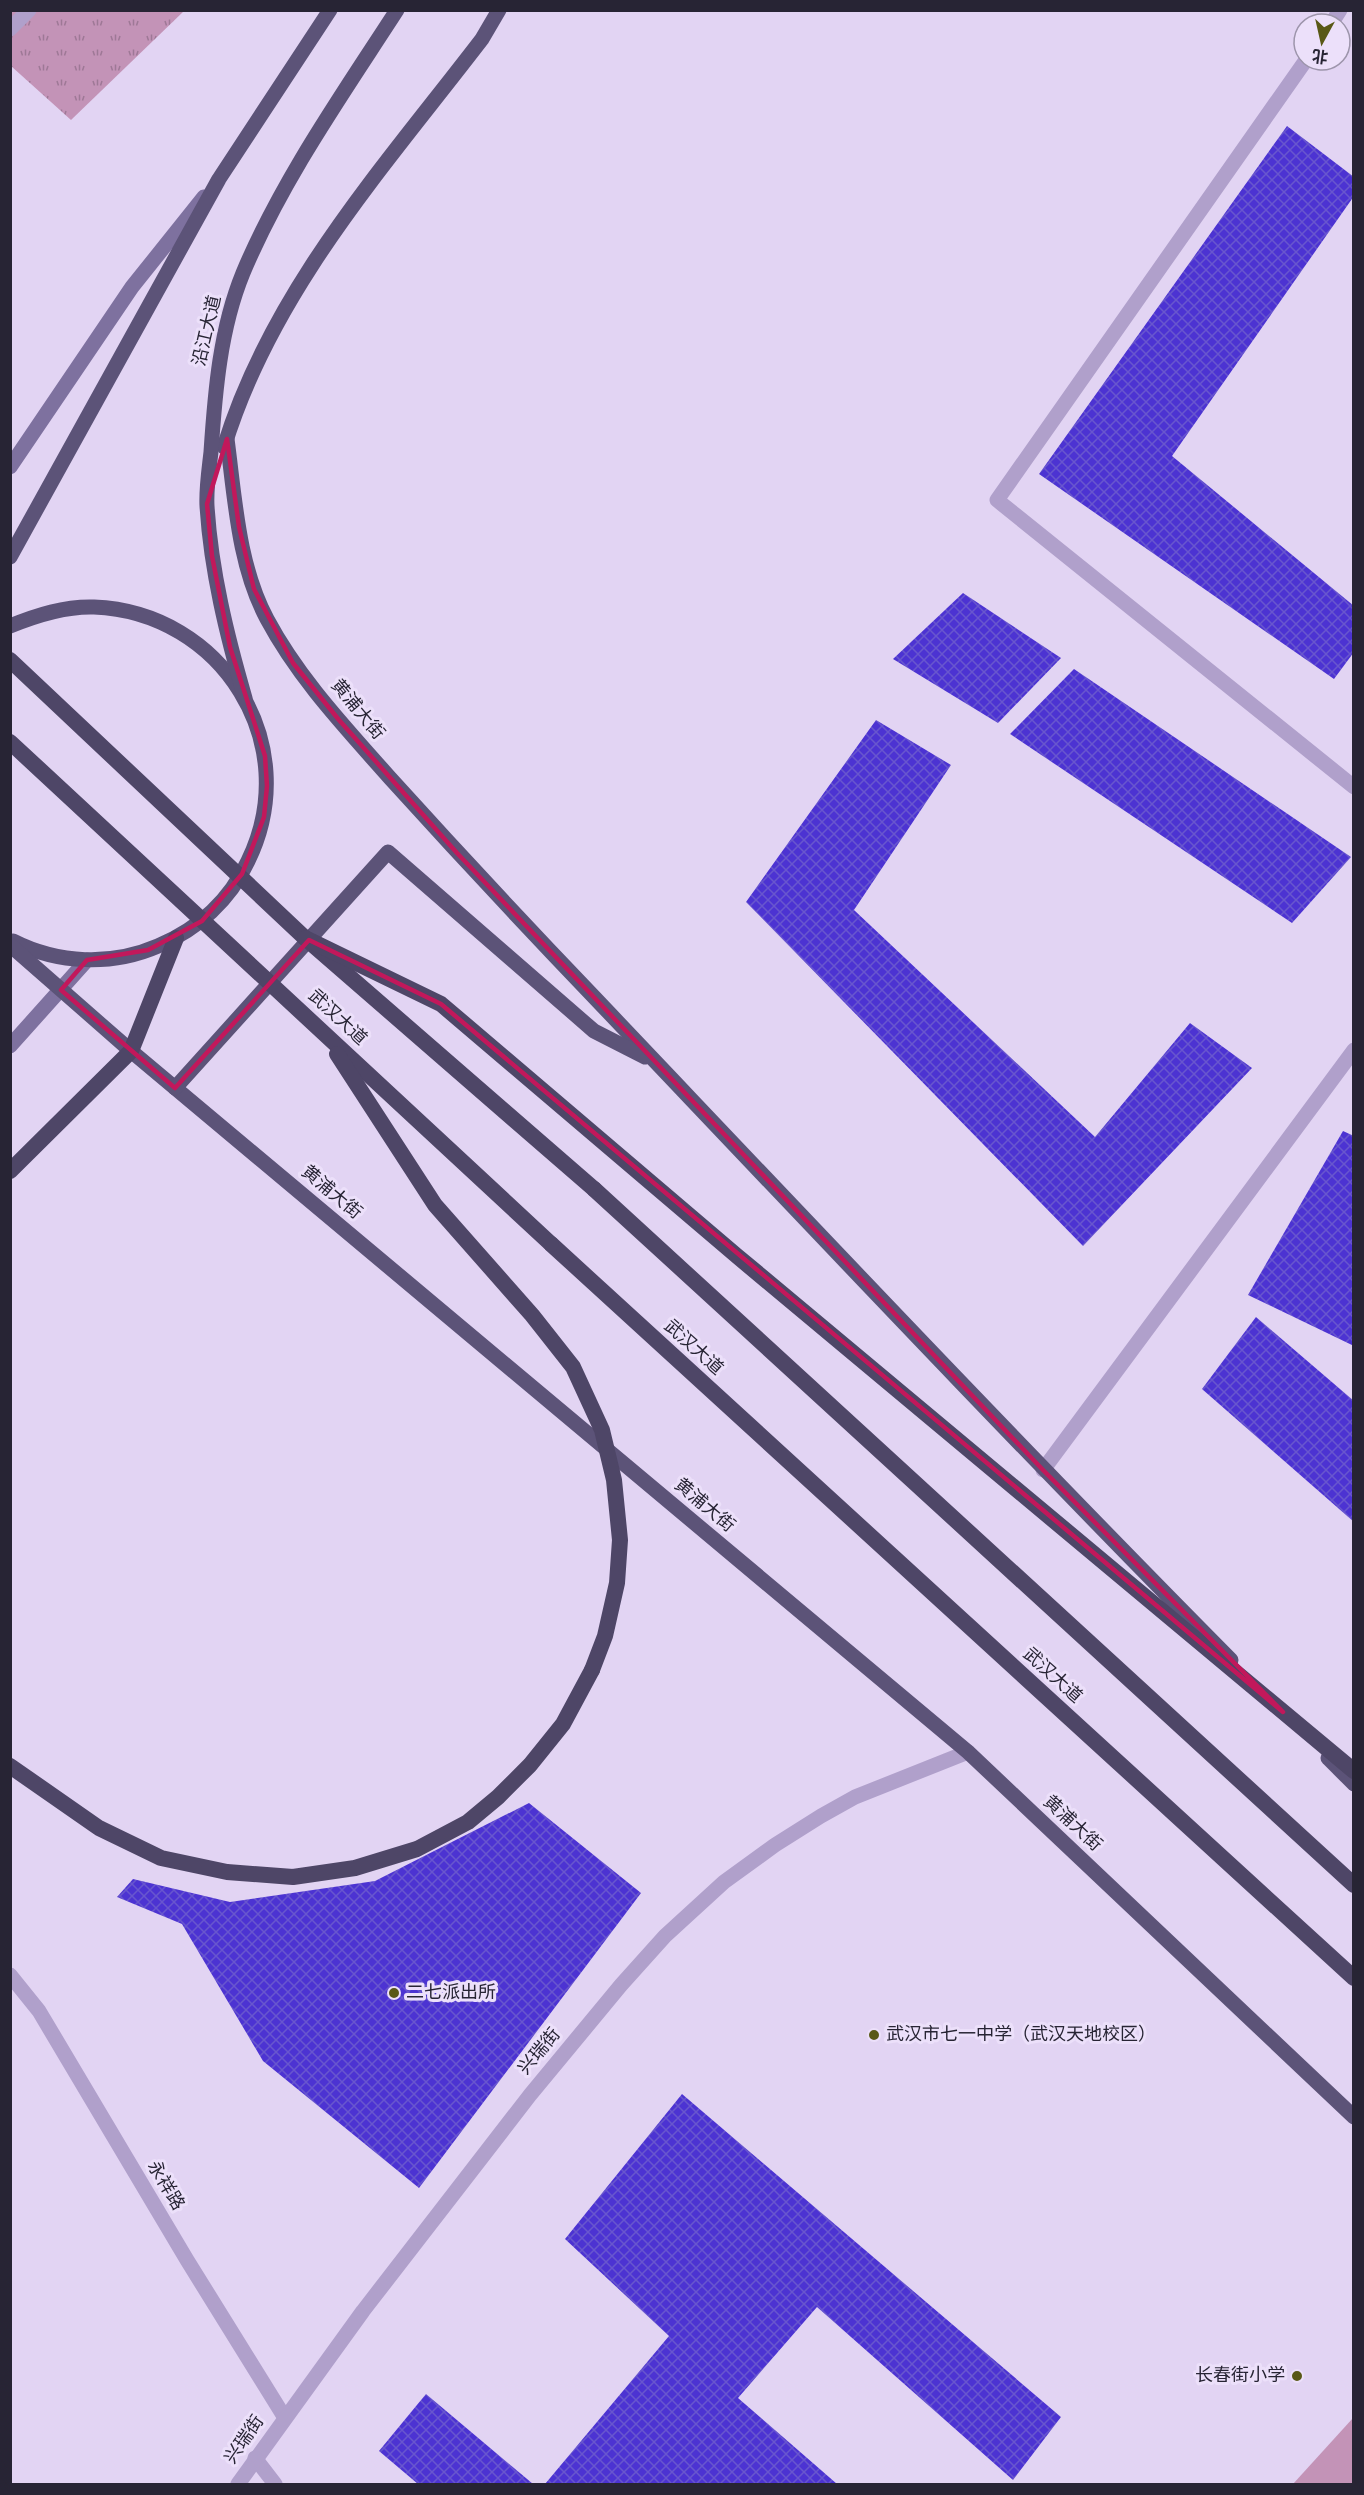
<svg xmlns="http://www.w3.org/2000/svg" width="1364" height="2495" font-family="Overpass,'Noto Sans SC',sans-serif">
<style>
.grass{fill:url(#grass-tufts)}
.garden{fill:#c393b7}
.building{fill:url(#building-cross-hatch)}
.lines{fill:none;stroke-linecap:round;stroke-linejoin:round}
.service{stroke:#b0a0cb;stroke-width:15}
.minor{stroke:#b0a0cb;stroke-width:15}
.secondary{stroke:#7e719f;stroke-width:15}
.primary{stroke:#5c5378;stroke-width:15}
.trunk{stroke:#4e4667;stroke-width:16}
.trunk-bridge{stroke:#4e4667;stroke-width:16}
.marked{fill:none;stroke:#c2185b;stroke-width:4.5;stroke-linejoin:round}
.poi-dot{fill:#595816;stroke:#ece0fa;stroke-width:2}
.labels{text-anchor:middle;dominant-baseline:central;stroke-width:6;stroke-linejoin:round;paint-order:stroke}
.street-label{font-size:18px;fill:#272434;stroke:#ece0fa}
.poi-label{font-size:18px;fill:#272434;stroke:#ece0fa;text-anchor:start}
</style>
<defs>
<pattern id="grass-tufts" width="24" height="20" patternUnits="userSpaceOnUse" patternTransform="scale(1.5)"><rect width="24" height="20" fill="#c393b7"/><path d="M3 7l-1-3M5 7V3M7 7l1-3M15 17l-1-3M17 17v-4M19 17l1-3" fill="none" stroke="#9e7896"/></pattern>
<pattern id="building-cross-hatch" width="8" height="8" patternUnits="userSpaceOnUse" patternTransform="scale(1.5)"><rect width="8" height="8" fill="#4c33d2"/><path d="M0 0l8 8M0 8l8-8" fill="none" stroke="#6856ce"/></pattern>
</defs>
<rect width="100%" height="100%" fill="#e2d4f3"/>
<polygon class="grass" points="11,11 184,11 71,120 11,66"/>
<polygon class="garden" points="1353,2418 1353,2484 1293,2484"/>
<g class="building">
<polygon points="1287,126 1354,177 1354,196 1172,456 1354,606 1354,652 1334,679 1039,474"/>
<polygon points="963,593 1061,658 998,723 893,659"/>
<polygon points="1074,669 1351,857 1292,923 1010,734"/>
<polygon points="876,720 951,765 854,910 1095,1137 1190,1023 1252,1068 1083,1246 746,902"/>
<polygon points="1343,1131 1354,1136 1354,1346 1248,1295"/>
<polygon points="1256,1317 1354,1401 1354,1522 1202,1389"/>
<polygon points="529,1803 641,1893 419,2188 263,2061 182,1924 117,1897 133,1879 230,1902 375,1881"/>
<polygon points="682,2094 1061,2417 1013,2480 817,2307 738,2398 837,2484 545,2484 669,2336 565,2239"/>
<polygon points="426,2394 533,2484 418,2484 379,2451"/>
</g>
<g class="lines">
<polyline class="service" points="10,29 29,10"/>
<g class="minor">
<polyline points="1331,24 1340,10"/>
<polyline points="1306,60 997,500 1354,787"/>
<polyline points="1043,1470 1354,1050"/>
<polyline points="10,1975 39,2011 187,2260 285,2418"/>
<polyline points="255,2458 275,2484"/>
<polyline points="238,2484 363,2311 530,2095 621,1985 665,1936 724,1882 775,1845 821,1816 855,1797 968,1752"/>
</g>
<g class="secondary">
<polyline points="10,467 132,287 204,197"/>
<polyline points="10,1046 87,960"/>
</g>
<g class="primary">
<path d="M227,439c8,59 11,126 40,180 32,60 79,109 123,159 67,74 135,147 204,219 211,222 421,445 637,663"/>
<path d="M224,447c48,-157 160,-280 258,-408l17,-29"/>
<polyline points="10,557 219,179 330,10"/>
<path d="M10,626c27,-11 55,-20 84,-19 128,5 211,137 154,254 -18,39 -50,68 -90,85 -46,20 -100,18 -145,-5"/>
<path d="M245,698c-18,-62 -34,-127 -38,-192 -1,-17 2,-36 4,-54 4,-60 9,-123 32,-179 39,-93 99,-178 154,-263"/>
<polyline points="10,945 131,1051 968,1752 1354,2117"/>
<polyline points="175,1088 388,852 594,1031 645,1057"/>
<polyline points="1328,1758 1354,1784"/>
</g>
<g class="trunk">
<polyline points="10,1171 131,1051 176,938"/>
<polyline points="594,1189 1354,1885"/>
<polyline points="551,1244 1354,1978"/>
<polyline points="10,1766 99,1828 161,1858 227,1872 293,1877 355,1868 417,1849 468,1822 498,1797 530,1765 563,1724 592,1670"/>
</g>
<g class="trunk-bridge">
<polyline points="10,660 305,938 594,1189"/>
<polyline points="10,742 551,1244"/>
<polyline points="305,938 441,1004 737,1256 1354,1771"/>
<polyline points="337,1054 435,1205 532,1315 573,1367 602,1430 614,1480 620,1540 617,1583 605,1636 592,1670"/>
</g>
</g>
<path class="marked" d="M227,439l12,88 15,62 39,74 46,57 118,133 586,617 240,242 -842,-708 -132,-64 -134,148 -114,-98 26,-30 61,-10 54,-29 40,-47 22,-57 3,-31 -2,-30 -35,-109 -18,-91 -5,-52z"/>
<g class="poi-dot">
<circle cx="394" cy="1993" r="6"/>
<circle cx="874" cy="2035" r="6"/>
<circle cx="1297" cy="2376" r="6"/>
</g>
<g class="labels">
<g class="street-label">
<text transform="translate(208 331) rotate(-77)">沿江大道</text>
<text transform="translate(357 710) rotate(50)">黄浦大街</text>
<text transform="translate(337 1018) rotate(43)">武汉大道</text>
<text transform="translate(331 1193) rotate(40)">黄浦大街</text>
<text transform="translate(693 1348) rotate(42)">武汉大道</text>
<text transform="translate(704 1506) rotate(40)">黄浦大街</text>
<text transform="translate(1052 1676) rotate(42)">武汉大道</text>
<text transform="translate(1072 1824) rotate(43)">黄浦大街</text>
<text transform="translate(540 2052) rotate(-50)">兴瑞街</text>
<text transform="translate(165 2186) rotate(59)">永祥路</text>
<text transform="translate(245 2440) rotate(-55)">兴瑞街</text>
</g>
<g class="poi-label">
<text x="406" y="1993">二七派出所</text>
<text x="886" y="2035">武汉市七一中学（武汉天地校区）</text>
<text x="1285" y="2376" text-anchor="end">长春街小学</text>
</g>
</g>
<rect width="1364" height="2495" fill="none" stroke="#272434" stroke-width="24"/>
<g transform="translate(1322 42) rotate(188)"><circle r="28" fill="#ece0fa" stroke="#9d95ab" stroke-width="1.5"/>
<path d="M0-4.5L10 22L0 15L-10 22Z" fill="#595816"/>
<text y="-9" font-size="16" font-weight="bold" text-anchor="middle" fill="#272434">北</text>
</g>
</svg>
